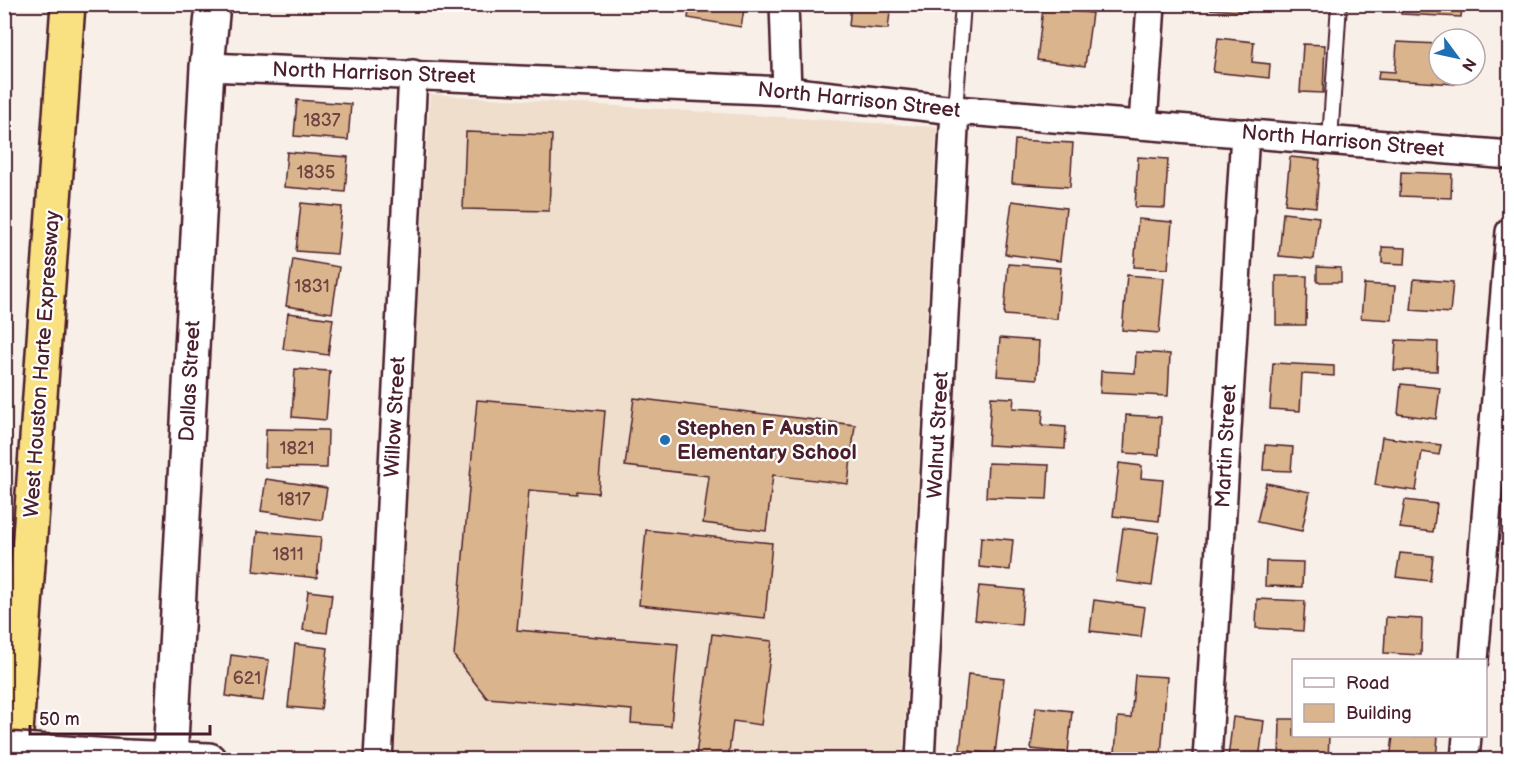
<svg xmlns="http://www.w3.org/2000/svg" width="1514" height="764" font-family="'Balsamiq Sans',sans-serif">
<style>
.built{fill:#efdecc}
.building{fill:#dab48c;stroke:#4a1f2b;stroke-width:1.5}
.lines{fill:none;stroke-linecap:round;stroke-linejoin:round}
.service-casing{stroke:#4a1f2b;stroke-width:18}
.minor-casing{stroke:#4a1f2b;stroke-width:32}
.tertiary-casing{stroke:#4a1f2b;stroke-width:38}
.secondary-casing{stroke:#4a1f2b;stroke-width:38}
.motorway-casing{stroke:#4a1f2b;stroke-width:38}
.service{stroke:#fff;stroke-width:14}
.minor{stroke:#fff;stroke-width:27}
.tertiary{stroke:#fff;stroke-width:33}
.secondary{stroke:#fff;stroke-width:33}
.motorway{stroke:#f9e181;stroke-width:33}
.tertiary-bridge-casing{stroke:#4a1f2b;stroke-width:38;stroke-linecap:butt}
.tertiary-bridge{stroke:#fff;stroke-width:33}
.poi-dot{fill:#1f6fb2;stroke:#fff;stroke-width:2}
.labels{text-anchor:middle;dominant-baseline:central;stroke-width:4.5;stroke-linejoin:round;paint-order:stroke}
.number-label{font-size:18px;fill:#6e4443}
.street-label{font-size:21px;fill:#4a1f2b;stroke:#fff}
.poi-label{font-size:21px;font-weight:bold;fill:#4a1f2b;stroke:#fff;text-anchor:start}
</style>
<rect width="100%" height="100%" fill="#f8f0e8"/>
<filter id="ink" filterUnits="userSpaceOnUse"><feTurbulence type="fractalNoise" baseFrequency=".0167" numOctaves="2"/><feDisplacementMap in="SourceGraphic" scale="12" xChannelSelector="R" yChannelSelector="G"/><feConvolveMatrix kernelMatrix="1 2 1 2 8 2 1 2 1" color-interpolation-filters="sRGB"/></filter>
<g filter="url(#ink)">
<polygon class="built" points="430,94 937,127 903,759 500,760 390,752"/>
<g class="building">
<polygon points="690,4 745,4 741,27 688,18"/>
<polygon points="851,4 891,4 888,29 849,26"/>
<polygon points="1209,4 1251,4 1250,12 1209,9"/>
<polygon points="1401,4 1462,4 1461,17 1401,14"/>
<polygon points="1043,8 1092,13 1085,66 1037,60"/>
<polygon points="1218,38 1254,42 1252,62 1270,64 1269,78 1213,72"/>
<polygon points="1397,42 1439,44 1439,75 1456,75 1455,84 1378,79 1379,71 1395,72"/>
<polygon points="1303,44 1325,45 1323,93 1300,92"/>
<polygon points="297,100 351,104 348,140 294,136"/>
<polygon points="466,132 552,135 549,211 463,209"/>
<polygon points="1015,140 1073,143 1070,187 1012,183"/>
<polygon points="287,152 348,157 345,192 284,187"/>
<polygon points="1138,157 1168,159 1165,208 1135,207"/>
<polygon points="1290,157 1320,160 1316,207 1285,204"/>
<polygon points="1401,172 1452,174 1451,198 1400,196"/>
<polygon points="1012,201 1066,208 1060,261 1005,254"/>
<polygon points="301,203 342,207 337,254 296,251"/>
<polygon points="1283,213 1319,217 1314,259 1279,256"/>
<polygon points="1138,219 1172,222 1168,269 1134,267"/>
<polygon points="1382,247 1406,248 1405,264 1382,263"/>
<polygon points="293,259 339,267 332,313 286,306"/>
<polygon points="1008,264 1061,268 1057,319 1004,315"/>
<polygon points="1317,267 1341,268 1341,282 1317,282"/>
<polygon points="1127,275 1164,278 1159,333 1122,330"/>
<polygon points="1276,276 1307,276 1306,325 1276,325"/>
<polygon points="1414,279 1453,282 1450,313 1411,310"/>
<polygon points="1364,284 1395,286 1392,320 1361,318"/>
<polygon points="288,313 333,319 328,355 283,349"/>
<polygon points="1000,338 1039,341 1037,379 997,376"/>
<polygon points="1396,340 1438,342 1437,371 1394,370"/>
<polygon points="1136,352 1170,354 1168,396 1100,393 1101,371 1135,373"/>
<polygon points="1273,363 1334,366 1334,376 1302,374 1300,411 1270,409"/>
<polygon points="295,369 330,371 326,420 292,417"/>
<polygon points="1401,384 1440,388 1436,419 1398,414"/>
<polygon points="991,397 1014,398 1013,408 1043,410 1042,425 1066,427 1065,449 988,445"/>
<polygon points="634,398 855,425 848,484 773,475 766,531 703,523 709,476 625,466"/>
<polygon points="477,400 605,411 598,493 577,491 577,494 529,490 517,630 678,644 671,726 631,723 632,710 487,698 454,656"/>
<polygon points="1126,415 1161,417 1159,455 1124,453"/>
<polygon points="266,429 328,430 327,468 265,467"/>
<polygon points="1382,437 1441,445 1439,455 1422,452 1416,491 1375,485"/>
<polygon points="1265,445 1293,447 1291,471 1263,470"/>
<polygon points="988,463 1049,465 1047,499 986,497"/>
<polygon points="1119,463 1142,466 1141,478 1163,480 1159,521 1113,516"/>
<polygon points="266,479 327,488 322,520 261,511"/>
<polygon points="1266,483 1310,492 1302,531 1257,522"/>
<polygon points="1405,500 1437,504 1433,532 1400,528"/>
<polygon points="1123,528 1159,533 1152,586 1116,581"/>
<polygon points="646,530 772,543 765,618 639,605"/>
<polygon points="258,531 321,537 317,578 254,571"/>
<polygon points="981,537 1013,540 1010,570 979,567"/>
<polygon points="1400,553 1433,556 1430,581 1396,577"/>
<polygon points="1266,561 1303,562 1302,587 1265,586"/>
<polygon points="979,586 1024,590 1021,625 975,620"/>
<polygon points="308,591 332,594 327,633 303,630"/>
<polygon points="1257,599 1305,601 1303,631 1256,628"/>
<polygon points="1094,600 1145,607 1141,637 1090,631"/>
<polygon points="1386,617 1422,619 1421,655 1384,653"/>
<polygon points="712,634 772,641 761,725 733,721 728,760 696,755"/>
<polygon points="295,644 328,648 321,710 288,707"/>
<polygon points="231,655 269,660 263,701 226,696"/>
<polygon points="968,674 1004,678 995,754 960,750"/>
<polygon points="1135,675 1167,677 1161,756 1115,752 1118,717 1131,718"/>
<polygon points="1036,707 1072,711 1068,753 1031,749"/>
<polygon points="1233,717 1264,721 1259,760 1228,758"/>
<polygon points="1280,719 1294,719 1294,736 1329,736 1328,760 1279,760"/>
<polygon points="1393,736 1438,736 1436,760 1390,760"/>
</g>
<g class="lines">
<defs>
<g id="service">
<polyline points="955,110 963,4"/>
<polyline points="1330,140 1339,4"/>
</g>
<g id="minor">
<polyline points="784,4 787,91"/>
<polyline points="207,67 787,91 955,110 1510,155"/>
<polyline points="1143,125 1151,4"/>
<polyline points="1474,660 1510,232"/>
<polyline points="378,760 413,74"/>
<polyline points="920,760 955,110"/>
<polyline points="1207,760 1245,133"/>
<polyline points="1465,760 1467,736"/>
</g>
<polyline id="tertiary" points="126,757 209,760"/>
<polyline id="secondary" points="170,760 207,67 213,4"/>
<polyline id="motorway" points="14,760 68,4"/>
</defs>
<use href="#service" class="service-casing"/>
<use href="#minor" class="minor-casing"/>
<use href="#tertiary" class="tertiary-casing"/>
<use href="#secondary" class="secondary-casing"/>
<use href="#motorway" class="motorway-casing"/>
<use href="#service" class="service"/>
<use href="#minor" class="minor"/>
<use href="#tertiary" class="tertiary"/>
<use href="#secondary" class="secondary"/>
<use href="#motorway" class="motorway"/>
<defs>
<polyline id="tertiary-bridge" points="4,749 126,757"/>
</defs>
<use href="#tertiary-bridge" class="tertiary-bridge-casing"/>
<use href="#tertiary-bridge" class="tertiary-bridge"/>
</g>
</g>
<circle class="poi-dot" cx="665" cy="440" r="6"/>
<g class="labels">
<g class="number-label">
<text x="322" y="120">1837</text>
<text x="316" y="172">1835</text>
<text x="312" y="286">1831</text>
<text x="297" y="448">1821</text>
<text x="294" y="499">1817</text>
<text x="288" y="554">1811</text>
<text x="247" y="678">621</text>
</g>
<g class="street-label">
<text transform="translate(374 73) rotate(2)">North Harrison Street</text>
<text transform="translate(859 100) rotate(6)">North Harrison Street</text>
<text transform="translate(1343 141) rotate(5)">North Harrison Street</text>
<text transform="translate(42 364) rotate(-86)">West Houston Harte Expressway</text>
<text transform="translate(190 381) rotate(-87)">Dallas Street</text>
<text transform="translate(395 417) rotate(-87)">Willow Street</text>
<text transform="translate(938 435) rotate(-87)">Walnut Street</text>
<text transform="translate(1226 446) rotate(-87)">Martin Street</text>
</g>
<g class="poi-label">
<text x="677" y="428">Stephen F Austin<tspan x="677" dy="24">Elementary School</tspan></text>
</g>
</g>
<rect width="1514" height="764" fill="none" stroke="#fff" stroke-width="24"/>
<rect x="12" y="12" width="1490" height="740" fill="none" stroke="#4a1f2b" stroke-width="2" filter="url(#ink)"/>
<rect x="1292" y="659" width="195" height="78" fill="#ffffff" stroke="#b7a5aa" stroke-width="1.5"/>
<rect x="1304" y="678" width="30" height="9" fill="#ffffff" stroke="#b7a5aa" stroke-width="1.5"/>
<text x="1346" y="689" font-size="18" fill="#4a1f2b">Road</text>
<rect x="1304" y="704" width="30" height="18" fill="#dab48c" stroke="#b7a5aa" stroke-width="1.5"/>
<text x="1346" y="719" font-size="18" fill="#4a1f2b">Building</text>
<g transform="translate(1457 57) rotate(123)"><circle r="28" fill="#ffffff" stroke="#b7a5aa" stroke-width="1.5"/>
<path d="M0-4.5L10 22L0 15L-10 22Z" fill="#1f6fb2"/>
<text y="-9" font-size="16" font-weight="bold" text-anchor="middle" fill="#4a1f2b">N</text>
</g>
<path d="M30 725v9h180v-9" fill="none" stroke="#4a1f2b" stroke-width="3"/>
<text x="39" y="725" font-size="18" fill="#4a1f2b" stroke="#ffffff" stroke-width="4.5" paint-order="stroke">50 m</text>
</svg>
